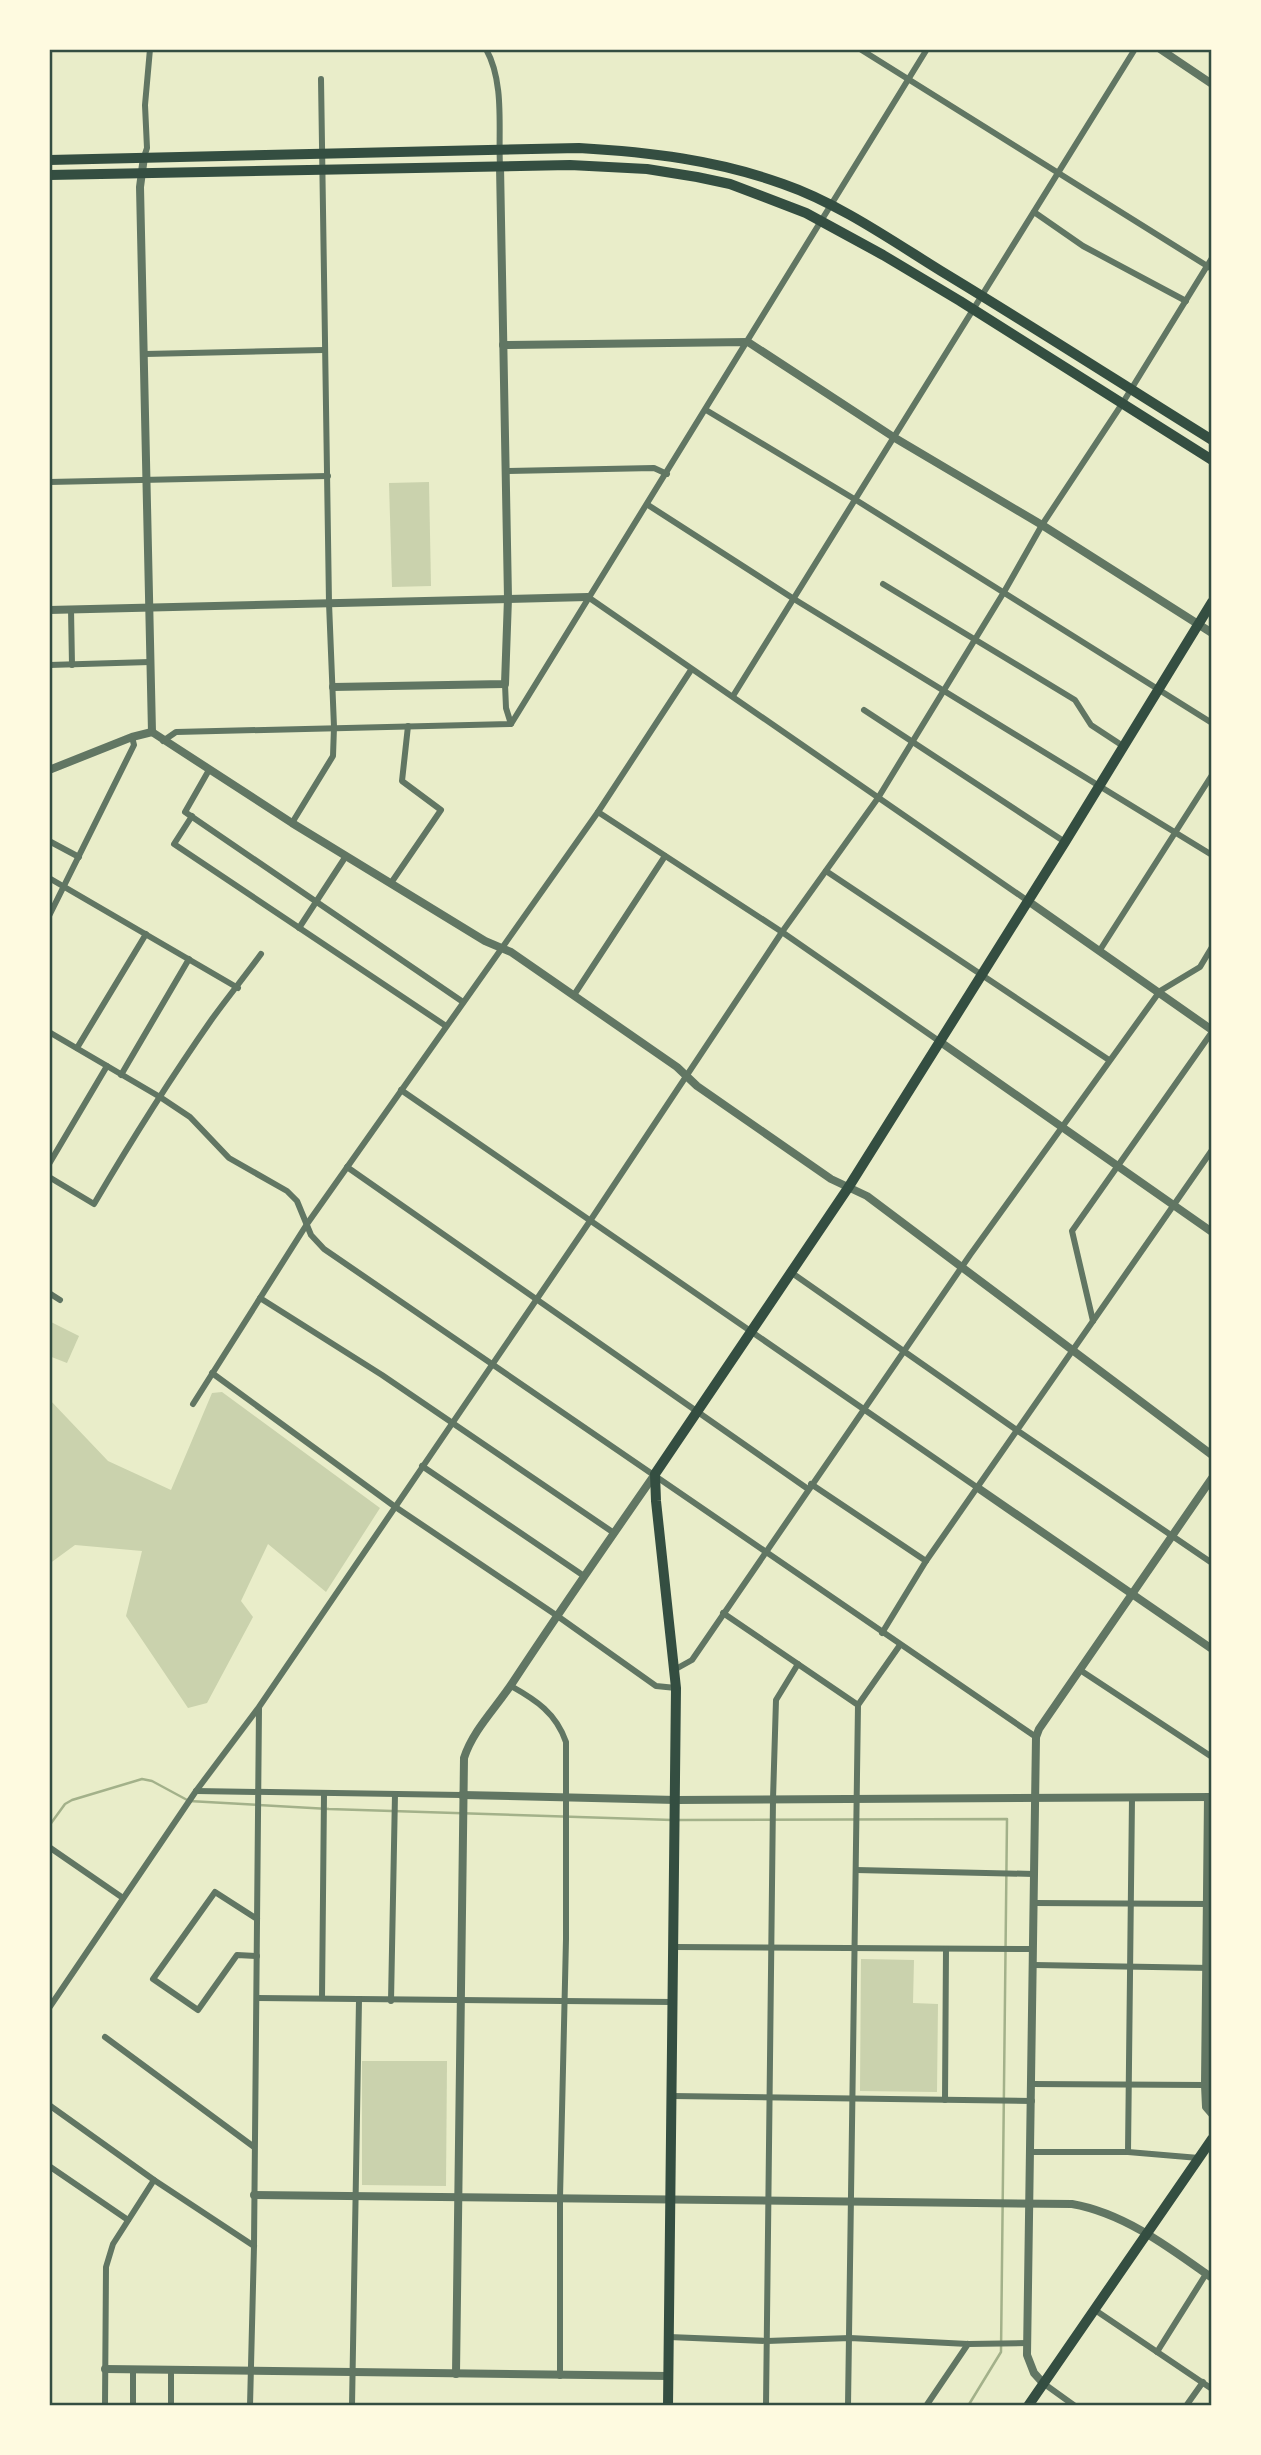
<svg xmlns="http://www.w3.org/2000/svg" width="1261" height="2455" font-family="'Fira Sans Condensed',sans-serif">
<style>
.green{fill:#cad2ad}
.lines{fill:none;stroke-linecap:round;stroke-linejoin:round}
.stream{stroke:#a3b18a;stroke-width:2.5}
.minor{stroke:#617663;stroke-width:6}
.tertiary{stroke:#617663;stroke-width:8}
.primary{stroke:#344e41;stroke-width:10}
.trunk{stroke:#344e41;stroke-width:10}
.neatline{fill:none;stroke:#344e41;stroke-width:2.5}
</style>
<rect width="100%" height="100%" fill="#e9edc9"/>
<g class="green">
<polygon points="429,482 431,586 392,587 389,483"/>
<polygon points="49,1321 79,1336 67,1363 49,1356"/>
<polygon points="222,1392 380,1508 326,1592 268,1544 241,1601 253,1617 207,1703 188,1708 126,1616 142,1551 75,1545 49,1564 49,1399 108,1461 171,1490 212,1393"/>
<polygon points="861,1959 914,1960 913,2003 938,2004 937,2092 860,2091"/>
<polygon points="362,2061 447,2061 446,2186 362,2185"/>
</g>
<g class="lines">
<g class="stream">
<polyline points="679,1820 1007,1819 1001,2352 968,2406"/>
<polyline points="49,1826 65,1804 72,1800 142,1779 152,1781 189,1801 329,1809 672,1820"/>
</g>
<g class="minor">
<path d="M486,49c19,34 12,80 14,117"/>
<polyline points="860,49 1212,269"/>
<polyline points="144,157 147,148 145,105 150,49"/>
<polyline points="1034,212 1083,246 1186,301"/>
<polyline points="145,354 324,350"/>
<polyline points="706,410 856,500 1212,723"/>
<polyline points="506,471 654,468 667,474"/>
<polyline points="49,482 328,476"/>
<polyline points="648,505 794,599 1212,855"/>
<polyline points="883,584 1075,700 1091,725 1123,746"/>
<polyline points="588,597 1028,901"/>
<polyline points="71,609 72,665"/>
<polyline points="49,665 150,662"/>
<polyline points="505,684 506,708 511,724"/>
<polyline points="733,696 1135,49"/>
<polyline points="864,710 1065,842"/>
<polyline points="163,741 176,732 511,724 927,49"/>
<polyline points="209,770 185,812 463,1002"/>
<polyline points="598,812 782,932 939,1041"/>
<polyline points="192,816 174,844 446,1026"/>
<polyline points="292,823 333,756 334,727 329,603 321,79"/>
<polyline points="49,841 79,857"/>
<polyline points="826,871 1109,1060"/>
<polyline points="49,878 238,988"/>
<polyline points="391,883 441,810 402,781 408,726"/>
<polyline points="49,916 134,745 132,737"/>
<polyline points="299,928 346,856"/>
<polyline points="1100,950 1212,775"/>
<polyline points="574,995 665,856"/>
<polyline points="49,1032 160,1097 190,1117 229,1158 287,1191 297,1201 311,1235 324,1249 1036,1737"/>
<polyline points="77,1048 146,934"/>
<polyline points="121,1075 189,959"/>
<polyline points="401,1090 978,1488"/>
<polyline points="49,1164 107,1066"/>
<polyline points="347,1167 808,1489"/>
<path d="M49,1177l45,27c37,-63 76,-125 118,-185 16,-22 33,-43 49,-65"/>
<polyline points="792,1273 1018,1431 1212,1563"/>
<polyline points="49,1293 60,1300"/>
<polyline points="260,1298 382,1375 614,1533"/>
<polyline points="1093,1321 1072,1231 1212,1032"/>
<polyline points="212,1373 394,1506 556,1615 656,1686 676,1688"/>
<polyline points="193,1404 307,1224 598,812 691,670"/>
<polyline points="422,1466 584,1576"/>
<polyline points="811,1484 926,1561"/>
<polyline points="723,1613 858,1705"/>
<polyline points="882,1633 926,1561 1212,1150"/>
<polyline points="674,1670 692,1660 970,1255 1160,991 1200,967 1212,947"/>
<polyline points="1080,1670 1212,1757"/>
<path d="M511,1686c25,14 45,27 55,56v197l-6,259v178"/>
<polyline points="196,1791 462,1795"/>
<polyline points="49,1847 123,1898"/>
<polyline points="856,1870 1034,1874"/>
<polyline points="1034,1903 1212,1904"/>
<polyline points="257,1919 215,1892 153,1979 198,2010 237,1955 257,1956"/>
<polyline points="674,1947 1033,1949"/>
<polyline points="1034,1965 1212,1968"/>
<polyline points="257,1998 673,2002"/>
<polyline points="322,1998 324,1794"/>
<polyline points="391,2001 395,1794"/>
<polyline points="49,2008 196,1791 259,1707 590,1221 782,932 878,798 1004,592 1042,525 1122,404 1212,258"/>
<polyline points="105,2037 254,2147"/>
<polyline points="1032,2084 1205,2085"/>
<polyline points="672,2096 1032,2101"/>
<polyline points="945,2100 946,1949"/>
<polyline points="49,2105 154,2180 254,2246"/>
<polyline points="1031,2152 1128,2152 1199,2158"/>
<polyline points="1128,2152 1132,1798"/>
<polyline points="49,2166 128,2220"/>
<polyline points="1095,2310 1212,2389"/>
<polyline points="669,2337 767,2341 850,2338 968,2344 1028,2343"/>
<polyline points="1157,2352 1206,2274"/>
<polyline points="1043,2383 1075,2406"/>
<polyline points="105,2406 106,2267 113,2244 154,2180"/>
<polyline points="133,2406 133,2369"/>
<polyline points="171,2406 171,2370"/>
<polyline points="250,2406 254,2246 259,1708"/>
<polyline points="352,2406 359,2000"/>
<polyline points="766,2406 773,1799 776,1700 798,1664"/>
<polyline points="848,2406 858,1705 900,1645"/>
<polyline points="926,2406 968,2344"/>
<polyline points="1186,2406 1203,2382"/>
</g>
<g class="tertiary">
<polyline points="1160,49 1212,84"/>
<polyline points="144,157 140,187 152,732"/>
<polyline points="503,345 748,342 895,438 1042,525 1212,633"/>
<polyline points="49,610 588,597"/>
<polyline points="333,687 505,684 508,598 500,166"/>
<polyline points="152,732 292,823 485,941 511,952 677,1067 697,1086 831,1179 867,1196 1212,1455"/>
<polyline points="49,770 132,737 152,732"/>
<polyline points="1028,901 1212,1030"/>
<polyline points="939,1041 1212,1232"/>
<polyline points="978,1488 1212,1649"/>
<polyline points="462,1795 676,1800 1212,1797"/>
<polyline points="1208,1797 1205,2085 1206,2107 1212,2114"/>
<path d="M254,2195l818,9c52,9 98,44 140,74"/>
<polyline points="105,2369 669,2376"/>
<path d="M456,2374l8,-616c9,-28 32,-50 49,-76 46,-70 94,-139 142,-208"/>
<polyline points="1043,2383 1034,2373 1027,2355 1036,1737 1039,1729 1212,1478"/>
</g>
<polyline class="primary" points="1028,2406 1212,2139"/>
<g class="trunk">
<path d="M49,160l530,-12c70,4 138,12 204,36 55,19 108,56 158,87 91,55 181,113 271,169"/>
<polyline points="49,175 570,165 647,169 697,177 730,184 806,213 883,255 960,301 1212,460"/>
<polyline points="668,2406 676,1688 656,1501 655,1474 848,1188 1065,842 1212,602"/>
</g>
</g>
<rect width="1261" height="2455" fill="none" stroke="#fefae0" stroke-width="102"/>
<rect x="51" y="51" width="1159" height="2353" class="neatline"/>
</svg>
